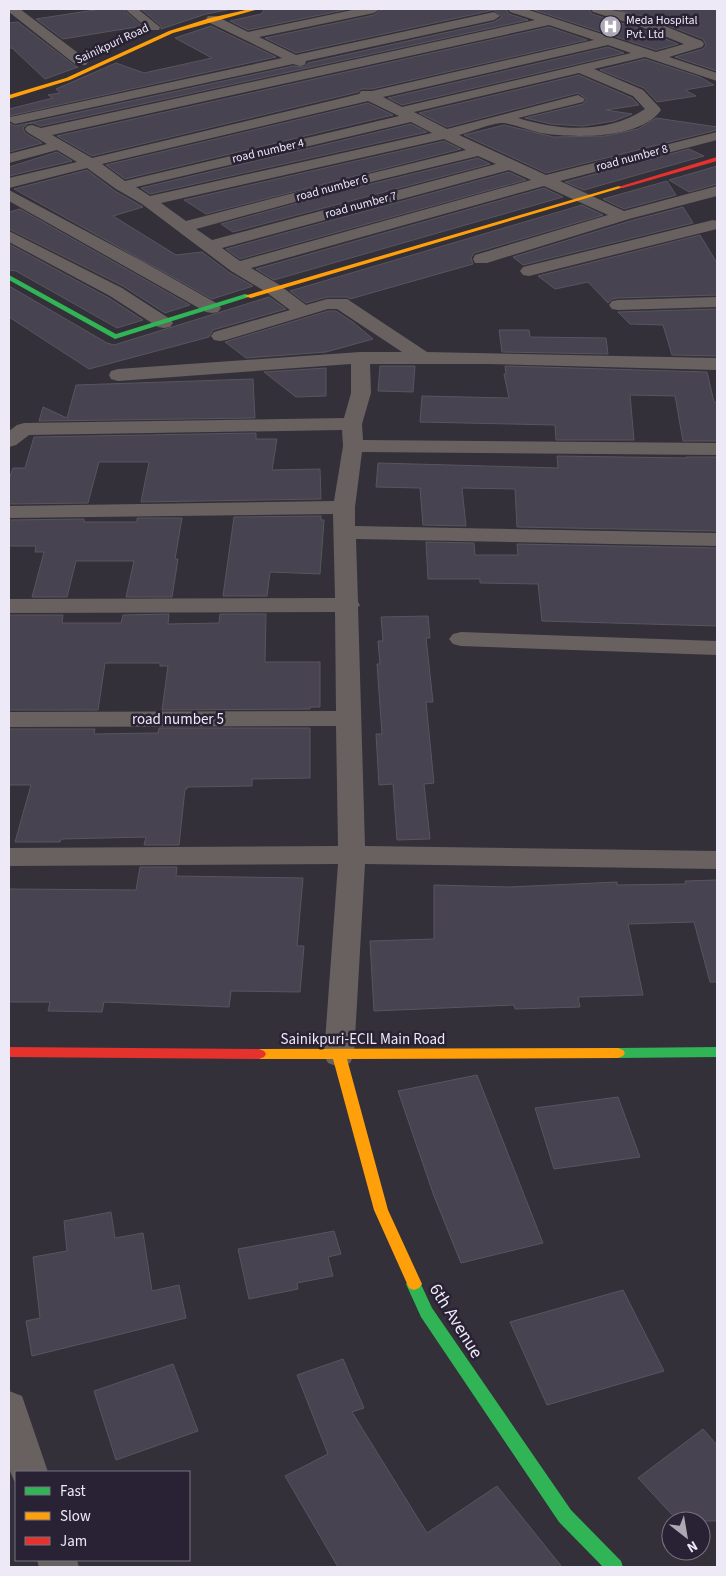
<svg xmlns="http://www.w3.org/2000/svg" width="726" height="1576" font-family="'Source Sans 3',sans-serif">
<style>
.building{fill:#484350;stroke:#58555e}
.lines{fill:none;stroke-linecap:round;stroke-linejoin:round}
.street{fill:#686160;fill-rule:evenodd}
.fast{fill:#30b455;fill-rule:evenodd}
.slow{fill:#ff9f0a;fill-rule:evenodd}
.jam{fill:#e5322d;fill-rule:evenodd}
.labels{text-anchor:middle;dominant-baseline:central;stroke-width:5;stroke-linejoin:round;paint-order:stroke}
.far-poi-label{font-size:12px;fill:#ede9f6;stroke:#282234;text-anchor:start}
.far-street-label{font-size:12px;fill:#ede9f6;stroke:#282234}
.street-label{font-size:15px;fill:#ede9f6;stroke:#282234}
.near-street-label{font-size:18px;fill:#ede9f6;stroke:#282234}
</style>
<rect width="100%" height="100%" fill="#33303a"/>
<g class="building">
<polygon points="101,9 123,9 142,26 63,39 36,19"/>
<polygon points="141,9 232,9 206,14 161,29 161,26"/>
<polygon points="265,9 349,9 248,30 230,21 261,14"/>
<polygon points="382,9 506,9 509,14 528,20 41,126 33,123 27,124 23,128 25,133 42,143 9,152 9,123 15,126 293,66 305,67 308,63 494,22 502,17 494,10 296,53 265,38 374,15"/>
<polygon points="531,9 589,9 592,14 638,28 678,44 656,50"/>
<polygon points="614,9 717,9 717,71 675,57 703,49 706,45 703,39 648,18"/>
<polygon points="18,22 75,66 78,67 45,79 12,48 9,48 9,23"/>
<polygon points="211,26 276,57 9,116 9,109 53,98 48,95 60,93 56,89 116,63 144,73 212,58 175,38"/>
<polygon points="549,27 587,40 372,89 361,89 358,92 92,156 57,136"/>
<polygon points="608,47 624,53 402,105 388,98"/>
<polygon points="645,59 700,77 714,85 685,90 696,96 657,102 644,88 600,70"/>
<polygon points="579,75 632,98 639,105 606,110 632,114 614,121 583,126 551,124 525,118 583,104 587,99 578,93 447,127 419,113"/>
<polygon points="368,103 393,115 125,179 106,165"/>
<polygon points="656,118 717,127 717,130 546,173 464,135 504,125 554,137 605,136 638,129"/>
<polygon points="411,124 427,132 150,194 141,188"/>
<polygon points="444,141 461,149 206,214 184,200"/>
<polygon points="689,149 704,156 584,190 565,182"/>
<polygon points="57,152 72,161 9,176 9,167"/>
<polygon points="478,158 490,164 233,232 221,224 346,190"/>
<polygon points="717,166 717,184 689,192 669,180"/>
<polygon points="87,170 115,191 143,207 113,216 176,255 202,252 230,273 253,286 212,299 14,189"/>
<polygon points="509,172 526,180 240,259 226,249"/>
<polygon points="667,181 676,195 624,209 603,199"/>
<polygon points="544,188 563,197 274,280 256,269"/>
<polygon points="582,205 603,215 474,253 471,258 473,264 350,299 347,297 327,297 306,303 290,291"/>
<polygon points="683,207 693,223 523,265 513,257 630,221"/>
<polygon points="20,209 190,305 165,313 123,286 9,229 9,212"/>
<polygon points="700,235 717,263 717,295 618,298 612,299 608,303 588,282 555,289 538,276"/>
<polygon points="9,244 109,298 143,320 117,328 16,271 9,270"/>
<polygon points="9,286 107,343 114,345 269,297 286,309 213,330 209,337 89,369 9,317"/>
<polygon points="717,309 717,356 672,355 663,325 630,324 618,312"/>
<polygon points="328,311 336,311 354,323 373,339 326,352 246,358 225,342"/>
<polygon points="499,330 529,330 530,337 606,338 608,354 502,352"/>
<polygon points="380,366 415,366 413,392 378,391"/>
<polygon points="505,366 707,372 714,402 717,402 717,441 683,441 675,396 630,395 634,440 556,440 555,425 420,422 422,396 509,398 504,374 506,374"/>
<polygon points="326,368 326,396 296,397 264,372"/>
<polygon points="253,379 255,418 39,421 43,407 67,418 76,385"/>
<polygon points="256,433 256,439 277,439 272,470 320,469 321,499 141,502 149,462 99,462 88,503 9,504 9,479 13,468 25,468 34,437"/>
<polygon points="557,456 687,458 686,457 717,457 717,531 517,527 515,489 462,488 466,526 423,525 420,488 376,487 378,463 558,468"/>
<polygon points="321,516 321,520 324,520 320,574 270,572 267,596 223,596 234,517"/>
<polygon points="137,518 182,518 175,559 178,559 172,597 126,597 134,561 76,561 67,597 32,597 44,552 35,552 36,546 9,546 9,520 84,519 84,522 137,522"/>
<polygon points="426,542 474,543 475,555 518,555 517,544 717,548 717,626 542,621 538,584 480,583 480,579 428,579"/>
<polygon points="169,614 168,624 219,623 220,614 266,614 265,662 320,662 320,707 310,707 310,709 162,710 168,666 160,666 160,663 105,663 98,710 9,710 9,615 63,615 62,623 121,623 123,615"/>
<polygon points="428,616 430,638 426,638 433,702 426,702 434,783 424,784 430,839 397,840 393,784 379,785 376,734 382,734 377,664 380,664 378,641 383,641 381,617"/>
<polygon points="159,728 310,728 310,778 252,779 252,786 187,787 187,789 185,789 179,845 144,845 146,837 61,839 60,842 15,842 31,785 9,785 9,729 95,729 94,734 158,733"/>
<polygon points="140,867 177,867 176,876 303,878 297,946 304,946 300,992 231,991 229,1007 104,1002 102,1012 48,1011 50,1002 9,1002 9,889 136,890"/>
<polygon points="717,880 717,982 710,982 694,922 628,924 643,995 578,997 580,1007 515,1009 514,1005 374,1011 370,941 434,939 434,885 509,887 617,882 617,885 686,884 685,881"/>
<polygon points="477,1075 543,1243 461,1263 434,1196 398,1091"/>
<polygon points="618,1097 640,1157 554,1169 535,1108"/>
<polygon points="111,1212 115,1238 143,1233 152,1291 179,1285 186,1318 32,1356 26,1321 40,1318 33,1257 67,1251 64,1221"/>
<polygon points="334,1231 341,1254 328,1257 333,1276 297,1283 298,1289 249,1299 238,1249"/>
<polygon points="623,1290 664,1371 547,1405 510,1322"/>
<polygon points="343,1359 364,1408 352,1412 427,1533 497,1486 562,1567 338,1567 285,1476 328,1454 297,1375"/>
<polygon points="173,1364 198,1431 116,1460 94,1391"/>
<polygon points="703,1429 717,1445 717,1521 678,1521 638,1478"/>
</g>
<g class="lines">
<g class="street">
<polygon points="9,9 20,9 86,59 88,62 86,65 76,65 9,12"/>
<polygon points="125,9 138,9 160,27 159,30 149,30"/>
<polygon points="357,9 380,9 374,13 259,37 296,55 494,12 500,16 494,20 306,61 305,65 300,66 293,64 15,124 9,121 10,117 15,116 282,58 208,22 206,19 208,16 216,16 248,32"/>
<path d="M508,9h18l130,43 28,-8 -45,-18 -46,-14 -2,-3c37,-2 76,19 111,32l2,3 -2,3 -33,10 48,16v8l-72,-24 -51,12 49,21 16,17 2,3c-21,30 -88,28 -120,23 -13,-3 -25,-8 -37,-10 -10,-1 -34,9 -45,12l87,40 171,-43v8l-157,41 64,30 93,-25v10l-88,23 -142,44h-12l-2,-4 2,-4 133,-40 -64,-29 -293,82 27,16 28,21 21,-6h20l80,53 290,6v12l-229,-6h-118l1,29 -9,31 1,16 354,3v12l-355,-3 -7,55v19l362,7v13l-361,-7 2,63 2,3 -2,2 7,239 352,5v18l-352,-5 -11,191 -4,8 -11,4 -11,-4 -4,-8 14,-191 -329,2v-18l329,-2 -2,-120 -327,1v-15l327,-1 -1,-99 -326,1v-14l326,-1 -2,-84 -324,4v-12l325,-5 9,-55 -1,-16 -313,5 -13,10 -7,2v-16l8,-6 7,-2 320,-5 7,-25v-29l-233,17 -7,-2 -2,-4 2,-4 7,-2 242,-17h42l-65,-43h-9l-102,31 -6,1 -6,-1 -3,-4 3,-4 76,-22 -24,-18 -35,-21 -89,-67 -26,-15 -29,-21 -78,20v-10l68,-16 -20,-12 -48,13v-9l38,-10 -20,-12 -2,-3 2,-3 5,-1 9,3 494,-108 -25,-8zM549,25l45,15 -222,51h-11l-2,3 -267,64 -40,-23zM608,45l23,8 -229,54 -19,-10zM579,73l54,23 12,13c-38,25 -85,22 -127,9l65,-16 2,-3 -7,-4 -131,34 -33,-17zM368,101l31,15 -274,65 -23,-17zM411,122l21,11 -282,63 -14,-9zM444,139l22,11 -130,32 -150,39 -25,-18zM478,156l18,8 -284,76 -16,-11 150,-41zM509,170l22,10 -291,81 -18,-13z"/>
<polygon points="9,190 142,261 218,304 221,308 218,312 212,313 206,312 9,201"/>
<polygon points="713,220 717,221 717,229 529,276 523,275 520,271 523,267"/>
<polygon points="9,231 122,288 170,319 173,323 170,327 164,328 158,327 110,296 9,242"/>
<polygon points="717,297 717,307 618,310 612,309 609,305 612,301 618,300"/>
<polygon points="461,632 717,641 717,655 461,646 453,644 449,639 453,634"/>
<polygon points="9,1391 22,1396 48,1472 16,1472 16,1485 9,1469"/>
<polygon points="37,1560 77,1560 79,1567 39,1567"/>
</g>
<g class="fast">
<polygon points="9,275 116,334 245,294 252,296 115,339 9,280"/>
<polygon points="717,1047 717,1057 618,1058 613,1056 611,1053 613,1050 618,1048"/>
<polygon points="414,1278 419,1280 432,1308 571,1510 621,1561 623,1567 603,1567 559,1522 421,1317 406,1284 409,1280"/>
</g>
<g class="slow">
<polygon points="250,9 259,9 173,33 70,80 9,99 9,95 66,78 169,31 210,18"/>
<polygon points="619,186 624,187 251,298 244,296"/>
<polygon points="618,1048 623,1050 625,1053 623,1056 618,1058 347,1059 388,1210 422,1284 419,1288 414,1290 409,1288 374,1210 333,1059 259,1059 254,1057 252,1054 254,1051 259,1049"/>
</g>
<g class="jam">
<polygon points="717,157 717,161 623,188 618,187"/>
<polygon points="9,1047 259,1049 264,1051 266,1054 264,1057 259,1059 9,1057"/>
</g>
</g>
<defs>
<symbol id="hospital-disc" viewBox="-11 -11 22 22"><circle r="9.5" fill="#aca8b4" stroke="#282234"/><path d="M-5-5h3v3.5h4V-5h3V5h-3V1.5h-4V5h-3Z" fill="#fff"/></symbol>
</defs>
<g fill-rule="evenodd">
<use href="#hospital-disc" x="598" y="14" width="25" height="25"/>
</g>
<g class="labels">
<g class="far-poi-label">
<text x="626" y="20">Meda Hospital<tspan x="626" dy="14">Pvt. Ltd</tspan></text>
</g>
<g class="far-street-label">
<text transform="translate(112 44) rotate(-25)">Sainikpuri Road</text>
<text transform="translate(268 151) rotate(-13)">road number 4</text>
<text transform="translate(632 158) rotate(-15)">road number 8</text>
<text transform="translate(332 188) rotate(-15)">road number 6</text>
<text transform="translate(361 205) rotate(-15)">road number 7</text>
</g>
<g class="street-label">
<text x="178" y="719">road number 5</text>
<text x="363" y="1039">Sainikpuri-ECIL Main Road</text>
</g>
<g class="near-street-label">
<text transform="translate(456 1321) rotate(58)">6th Avenue</text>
</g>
</g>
<rect width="726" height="1576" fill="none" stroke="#ede9f6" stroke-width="20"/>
<rect x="15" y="1471" width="175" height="90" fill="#282234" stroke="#777282"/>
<rect x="25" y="1487" width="25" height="8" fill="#30b455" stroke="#777282"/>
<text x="60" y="1496" font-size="15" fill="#ede9f6">Fast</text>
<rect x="25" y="1512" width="25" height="8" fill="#ff9f0a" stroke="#777282"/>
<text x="60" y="1521" font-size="15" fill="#ede9f6">Slow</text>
<rect x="25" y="1537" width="25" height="8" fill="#e5322d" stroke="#777282"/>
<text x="60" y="1546" font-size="15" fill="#ede9f6">Jam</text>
<g transform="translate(686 1536) rotate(149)"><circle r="24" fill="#282234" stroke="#777282"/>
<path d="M0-4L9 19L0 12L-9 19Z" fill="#aca8b4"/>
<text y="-8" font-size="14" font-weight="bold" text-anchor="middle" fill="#ede9f6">N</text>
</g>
</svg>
